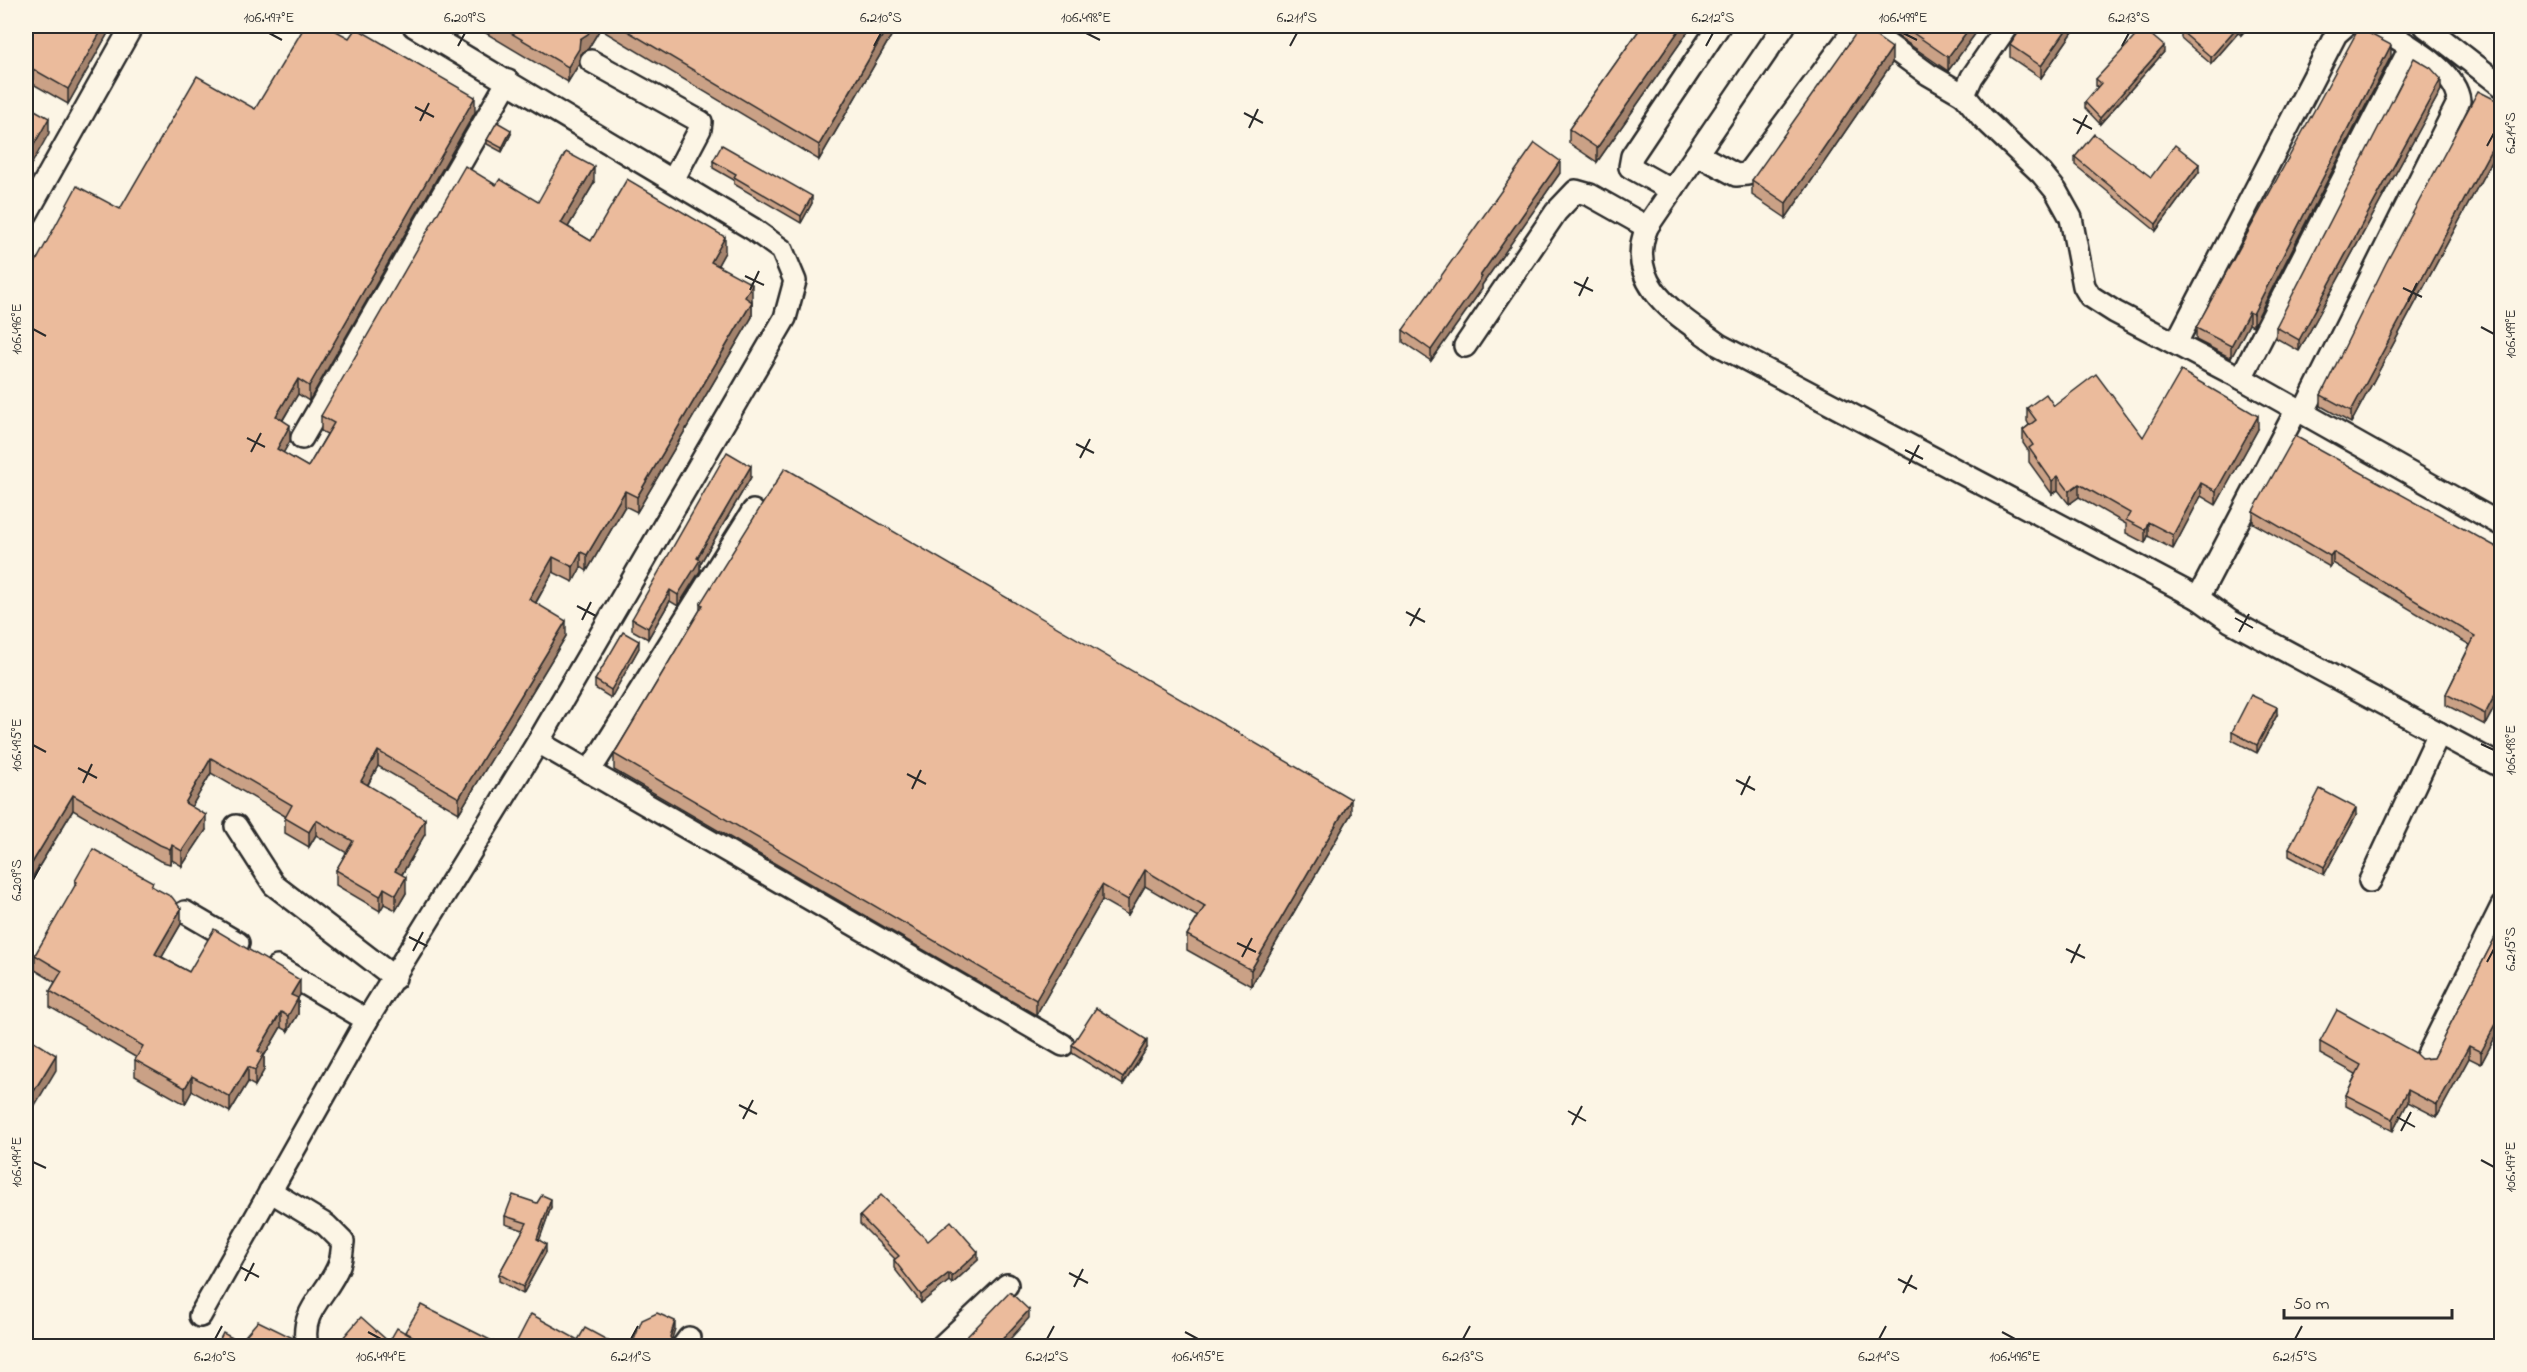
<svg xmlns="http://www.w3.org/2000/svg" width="2527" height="1372" font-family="'Indie Flower',sans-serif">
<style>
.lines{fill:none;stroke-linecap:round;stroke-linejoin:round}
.minor-casing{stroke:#2b2b2b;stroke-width:26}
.minor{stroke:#fcf5e5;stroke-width:21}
.wall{fill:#caa186;stroke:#2b2b2b;stroke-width:1.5}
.shaded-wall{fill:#a4836d;stroke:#2b2b2b;stroke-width:1.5}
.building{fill:#ebbb9c;stroke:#2b2b2b;stroke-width:1.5}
.ticks{fill:none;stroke:#2b2b2b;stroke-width:2}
.neatline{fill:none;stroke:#2b2b2b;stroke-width:2}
.ticks-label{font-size:15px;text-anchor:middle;fill:#2b2b2b}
</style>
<rect width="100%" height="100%" fill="#fcf5e5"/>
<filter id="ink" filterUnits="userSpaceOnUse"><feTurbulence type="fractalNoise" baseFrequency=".0167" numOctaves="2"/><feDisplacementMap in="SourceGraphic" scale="12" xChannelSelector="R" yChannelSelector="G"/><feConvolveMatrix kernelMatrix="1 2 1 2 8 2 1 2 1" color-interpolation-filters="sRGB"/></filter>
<g filter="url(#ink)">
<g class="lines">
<defs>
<g id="minor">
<path d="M1784,26l-137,201c-24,59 32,88 72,118l479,253 32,23 272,146"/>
<polyline points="1862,26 1928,74 1964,95"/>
<polyline points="2007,26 1972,77 1964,95 1982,117 2042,174 2056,191 2071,218 2084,286 2090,296 2115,312 2241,378 2502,525"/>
<polyline points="2425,26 2502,86"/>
<polyline points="591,61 701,122 700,129 673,180"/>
<polyline points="1697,154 1736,175 1747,174 1857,26"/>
<polyline points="1671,190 1630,167 1632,156 1719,26"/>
<polyline points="26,215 132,26"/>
<polyline points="2176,343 2336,34 2345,26"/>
<polyline points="1465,346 1556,212 1576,191 1590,195 1647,227"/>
<polyline points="2241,378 2410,48"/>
<path d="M2303,413l156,-312c-3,-32 -56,-58 -82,-75"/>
<polyline points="302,438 508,81"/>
<polyline points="2198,598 2297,409"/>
<polyline points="538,742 1063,1045"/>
<polyline points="589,772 753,511"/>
<polyline points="236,826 274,885 395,978"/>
<polyline points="2370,881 2439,733"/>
<polyline points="185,912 238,943"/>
<polyline points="277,967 367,1020"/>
<polyline points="2426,1059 2502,906"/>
<path d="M270,1191l56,34 17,17c-1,7 -1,16 -4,23 -12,31 -40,45 -32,81"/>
<polyline points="200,1316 367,1020 538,742 785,318 795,281 782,250 753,229 414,26"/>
<polyline points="683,1346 689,1338"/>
<polyline points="942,1346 1007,1285"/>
</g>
</defs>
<use href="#minor" class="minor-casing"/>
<use href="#minor" class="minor"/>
</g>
<g class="wall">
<polygon points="26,26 112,26 68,104 33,84"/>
<polygon points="474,26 897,26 819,160 600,29 588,49 580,54 579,64 568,82"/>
<polygon points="1642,26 1692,26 1597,162 1569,143 1569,129"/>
<polygon points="1883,26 1981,26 1948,71"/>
<polygon points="2077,26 2041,78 2010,57 2010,45"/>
<polygon points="2249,26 2241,35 2238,33 2211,64 2181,38 2181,31"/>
<polygon points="2164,52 2100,124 2085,108 2085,102 2098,87 2096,86 2096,79"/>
<polygon points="2391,56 2253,326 2249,324 2231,358 2196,340 2196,328"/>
<polygon points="1892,63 1786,218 1752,195 1752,180"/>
<polygon points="2441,90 2299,351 2276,338 2276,327"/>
<polygon points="2502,103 2502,141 2351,423 2321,406 2321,395"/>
<polygon points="255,109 475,112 309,401 298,394 283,420 290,441 283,453 308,467 327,434 321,431 321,416 496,185 538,202 594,183 568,227 591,241 725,252 718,265 752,300 752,317 637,512 625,506 587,571 581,567 573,582 553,572 536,603 566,636 459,813 378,766 368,785 425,834 402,875 406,893 396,910 384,904 380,911 336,885 336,870 347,853 316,835 309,847 285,833 285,816 211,773 191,807 206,830 182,866 172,860 170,864 160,861 73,810 26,888 120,209"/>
<polygon points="511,134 502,152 487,144 487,140"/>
<polygon points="2075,157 2151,177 2199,172 2156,231 2075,165"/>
<polygon points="713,161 812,203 801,223 734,184 734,180 713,168"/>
<polygon points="1560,173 1482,285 1482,289 1431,361 1403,342 1403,330"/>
<polygon points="2054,406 2143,437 2258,429 2216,505 2201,496 2173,549 2148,536 2145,543 2126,533 2126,524 2079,497 2069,504 2058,490 2052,494 2029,462 2029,452 2023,443 2023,430 2029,425 2027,421 2027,408"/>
<polygon points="751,477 700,564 700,571 678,606 670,601 648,639 632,630 632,619"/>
<polygon points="2253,511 2502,550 2502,693 2485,725 2446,705 2446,694 2470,645 2333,563 2330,567 2253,523"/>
<polygon points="700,604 1351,814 1251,986 1187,950 1187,935 1198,917 1145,886 1128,915 1102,900 1036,1015 614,770 614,754 700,610"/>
<polygon points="639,648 611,698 595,688 595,680"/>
<polygon points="2277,715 2257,753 2232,740 2232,732"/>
<polygon points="2356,816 2324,875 2289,856 2289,848"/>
<polygon points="75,881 153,887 181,924 162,957 189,972 300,995 298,998 298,1014 288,1031 281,1027 264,1056 264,1070 255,1086 248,1082 230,1112 192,1091 185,1104 135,1076 135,1060 137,1058 50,1007 50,991 55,982 35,970 35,955 75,887"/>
<polygon points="2502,924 2502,1024 2481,1064 2469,1058 2437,1117 2408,1102 2393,1131 2346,1106 2346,1095 2356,1074 2320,1054 2320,1042 2421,1059 2433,1058"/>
<polygon points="1072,1045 1147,1048 1123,1085 1072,1053"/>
<polygon points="537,1203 551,1207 539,1240 546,1252 523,1294 499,1281 499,1274 523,1230 505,1224 505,1216"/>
<polygon points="860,1216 978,1260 952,1284 949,1281 921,1303 894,1268 894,1260 895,1259 860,1224"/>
<polygon points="405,1333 504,1347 335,1347 389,1342"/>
</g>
<g class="shaded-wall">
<polygon points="104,26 112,26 68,104 68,89"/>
<polygon points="593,26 600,26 600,29 588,49 580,54 579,64 568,82 568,67 580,39"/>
<polygon points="888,26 897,26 819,160 819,145"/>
<polygon points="1682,26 1692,26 1597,162 1597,148"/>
<polygon points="1971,26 1981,26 1948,71 1948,57"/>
<polygon points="2069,26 2077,26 2041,78 2041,66"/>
<polygon points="2238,26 2238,33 2211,64 2211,57"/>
<polygon points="2243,26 2249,26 2241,35 2241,28"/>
<polygon points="2391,45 2391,56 2253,326 2253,314"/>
<polygon points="2164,46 2164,52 2100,124 2100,118"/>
<polygon points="1892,48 1892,63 1786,218 1786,203"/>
<polygon points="33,69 33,84 26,97 26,82"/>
<polygon points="2441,79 2441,90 2299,351 2299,340"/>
<polygon points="475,97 475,112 309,401 309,386"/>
<polygon points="49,118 49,133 26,174 26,159"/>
<polygon points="2502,129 2502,141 2351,423 2351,411"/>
<polygon points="511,130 511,134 502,152 502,148"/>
<polygon points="1560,161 1560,173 1482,285 1482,289 1431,361 1431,350 1480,276"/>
<polygon points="2199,164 2199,172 2156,231 2156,224"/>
<polygon points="594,167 594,183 561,239 561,223"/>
<polygon points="812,196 812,203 801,223 801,216"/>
<polygon points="725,237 725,252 711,277 711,262"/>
<polygon points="752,284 752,300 745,313 745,297"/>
<polygon points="752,302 752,317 637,512 637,497"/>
<polygon points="2249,312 2249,324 2231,358 2231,346"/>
<polygon points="298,379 298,394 276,431 276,416"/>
<polygon points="2258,416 2258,429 2216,505 2216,491"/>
<polygon points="290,425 290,441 277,464 277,449"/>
<polygon points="751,466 751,477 700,564 700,571 678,606 678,595 697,558"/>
<polygon points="2058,476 2058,490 2052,494 2052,481"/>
<polygon points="2201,483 2201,496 2173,549 2173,535"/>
<polygon points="2079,484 2079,497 2069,504 2069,491"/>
<polygon points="625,491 625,506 587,571 587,555"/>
<polygon points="2148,522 2148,536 2145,543 2145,530"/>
<polygon points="581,552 581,567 573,582 573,567"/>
<polygon points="2333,552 2333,563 2330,567 2330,556"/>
<polygon points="553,557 553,572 529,614 529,599"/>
<polygon points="670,590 670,601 648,639 648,628"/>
<polygon points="566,621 566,636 459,813 459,798"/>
<polygon points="639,641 639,648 611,698 611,690"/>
<polygon points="2502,681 2502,693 2485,725 2485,714"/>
<polygon points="2277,707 2277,715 2257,753 2257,745"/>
<polygon points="378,751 378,766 361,796 361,781"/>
<polygon points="211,758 211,773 185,818 185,803"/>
<polygon points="73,795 73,810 26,888 26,873"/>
<polygon points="1351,799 1351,814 1251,986 1251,970"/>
<polygon points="2356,808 2356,816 2324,875 2324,867"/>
<polygon points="206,815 206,830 182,866 182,851"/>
<polygon points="425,819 425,834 395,886 395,871"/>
<polygon points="316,820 316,835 309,847 309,832"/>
<polygon points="172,845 172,860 170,864 170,849"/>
<polygon points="1145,870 1145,886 1128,915 1128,900"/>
<polygon points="406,877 406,893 396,910 396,895"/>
<polygon points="1102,885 1102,900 1036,1015 1036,1000"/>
<polygon points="384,888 384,904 380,911 380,896"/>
<polygon points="181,909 181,924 155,969 155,954"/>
<polygon points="300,980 300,995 298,998 298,1014 288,1031 288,1016 291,995"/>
<polygon points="281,1012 281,1027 264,1056 264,1070 255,1086 255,1070 258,1051"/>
<polygon points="2502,1013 2502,1024 2481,1064 2481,1052"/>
<polygon points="1147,1040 1147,1048 1123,1085 1123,1078"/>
<polygon points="2469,1046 2469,1058 2437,1117 2437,1105"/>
<polygon points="56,1055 56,1070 26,1120 26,1104"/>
<polygon points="248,1067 248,1082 230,1112 230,1097"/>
<polygon points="192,1076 192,1091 185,1104 185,1088"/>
<polygon points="2408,1090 2408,1102 2393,1131 2393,1119"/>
<polygon points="551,1199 551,1207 537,1247 537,1239"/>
<polygon points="546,1244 546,1252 523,1294 523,1287"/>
<polygon points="978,1252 978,1260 952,1284 952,1276"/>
<polygon points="949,1273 949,1281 921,1303 921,1295"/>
<polygon points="1029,1310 1029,1318 1003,1347 995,1347"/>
<polygon points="675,1321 675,1329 670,1345 670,1337"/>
</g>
<g class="building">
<polygon points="26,26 104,26 68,89 33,69 26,82"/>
<polygon points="305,26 327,26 349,38 356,28 475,97 309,386 298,379 276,416 290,425 277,449 308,467 334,423 321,416 465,166 496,185 500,179 538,202 566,152 594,167 561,223 591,241 627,179 725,237 711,262 752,284 745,297 752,302 637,497 625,491 587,555 581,552 573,567 553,557 529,599 566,621 459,798 378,751 361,781 425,819 395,871 406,877 396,895 384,888 380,896 336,870 353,841 316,820 309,832 285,818 292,805 211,758 185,803 206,815 182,851 172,845 170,849 160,845 73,795 26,873 26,280 77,186 120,209 197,76 255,109"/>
<polygon points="499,26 593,26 588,34 580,39 579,49 568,67"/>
<polygon points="619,26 888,26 819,145"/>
<polygon points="1642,26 1682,26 1597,148 1569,129"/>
<polygon points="1861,26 1892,48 1786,203 1752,180"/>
<polygon points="1903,26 1971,26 1948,57"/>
<polygon points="2023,26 2069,26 2041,66 2010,45"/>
<polygon points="2186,26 2243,26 2241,28 2238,26 2211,57 2181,31"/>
<polygon points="2143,28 2164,46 2100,118 2085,102 2101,83 2096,79"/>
<polygon points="2359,28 2391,45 2253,314 2249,312 2231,346 2196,328"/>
<polygon points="2414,58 2431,68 2441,79 2299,340 2276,327"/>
<polygon points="2478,91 2502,103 2502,129 2351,411 2321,395 2386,263"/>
<polygon points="26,105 49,118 26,159"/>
<polygon points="497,122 511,130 502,148 487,140"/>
<polygon points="2094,134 2151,177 2175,145 2199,164 2156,224 2075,157"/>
<polygon points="1535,143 1560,161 1480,276 1482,277 1431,350 1403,330"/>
<polygon points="722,145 812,196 801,216 734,177 736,174 713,161"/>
<polygon points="2181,371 2258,416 2216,491 2201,483 2173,535 2148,522 2145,530 2126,520 2130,513 2079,484 2069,491 2058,476 2052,481 2029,448 2033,445 2023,430 2036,420 2027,408 2046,394 2054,406 2096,374 2143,437"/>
<polygon points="2295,436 2502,550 2502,681 2485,714 2446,694 2475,636 2333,552 2330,556 2253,511"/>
<polygon points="727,452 751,466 697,558 700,560 678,595 670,590 648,628 632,619"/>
<polygon points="785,468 1351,799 1251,970 1187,935 1205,906 1145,870 1128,900 1102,885 1036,1000 614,754 703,605 700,604"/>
<polygon points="623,632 639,641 611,690 595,680"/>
<polygon points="2251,695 2277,707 2257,745 2232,732"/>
<polygon points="2320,789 2356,808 2324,867 2289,848"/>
<polygon points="93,849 153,882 151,886 172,897 181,909 155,954 189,972 214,929 300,980 291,995 298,998 288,1016 281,1012 258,1051 264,1054 255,1070 248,1067 230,1097 192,1076 185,1088 135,1060 143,1046 50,991 62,971 35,955 77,882 75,881"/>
<polygon points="2502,924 2502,1013 2481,1052 2469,1046 2437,1105 2408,1090 2393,1119 2346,1095 2361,1065 2320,1042 2337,1010 2414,1052 2421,1059 2433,1058"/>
<polygon points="1096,1008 1147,1040 1123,1078 1072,1045"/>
<polygon points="26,1036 56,1055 26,1104"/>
<polygon points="513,1195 537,1203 542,1195 551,1199 537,1239 546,1244 523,1287 499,1274 527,1223 505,1216"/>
<polygon points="881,1195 928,1241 951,1221 978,1252 952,1276 949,1273 921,1295 894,1260 899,1256 860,1216"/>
<polygon points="1010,1292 1029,1310 995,1347 957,1347"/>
<polygon points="421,1305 504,1347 432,1347 405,1332"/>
<polygon points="657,1313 675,1321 670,1337 675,1347 631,1347 642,1320"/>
<polygon points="531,1314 578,1340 585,1328 620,1347 514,1347"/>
<polygon points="361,1317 389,1342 397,1328 416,1339 412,1347 386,1347 387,1345 386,1347 335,1347"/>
<polygon points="258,1321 295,1339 300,1347 216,1347 223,1333 240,1342"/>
<polygon points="695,1343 701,1347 691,1347"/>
</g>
</g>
<path class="ticks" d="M269,33l13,7M1086,33l14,7M1903,33l14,7M458,46l7,-13M874,46l7,-13M1290,46l7,-13M1706,46l7,-13M2122,46l7,-13M415,107l19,10M1244,113l19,10M2073,119l19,10M420,121l9,-18M1249,128l9,-19M2077,134l10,-19M2487,146l7,-13M745,276l19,9M1574,282l19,9M2403,288l19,9M750,290l9,-19M1579,296l9,-19M2408,302l9,-19M2481,327l13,7M33,329l13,7M247,438l18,9M1076,444l18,9M1905,450l18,9M251,452l10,-19M1080,458l10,-19M1909,464l10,-19M577,606l19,10M1406,612l19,10M2235,618l18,10M582,620l9,-18M1410,626l10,-18M2239,632l10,-18M2481,744l13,6M33,745l13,7M78,768l19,10M907,774l19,10M1736,780l19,10M83,783l9,-19M912,789l9,-19M1741,795l9,-19M33,880l7,-13M409,937l18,9M1237,943l19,9M2066,949l19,9M413,951l10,-19M1242,957l10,-19M2487,962l7,-13M2071,963l9,-19M739,1105l18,9M1568,1111l18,10M2397,1117l18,10M743,1119l10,-19M1572,1125l10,-19M2401,1131l10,-19M2481,1160l13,7M33,1162l13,6M240,1267l19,10M1069,1273l19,10M1898,1279l19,10M245,1281l9,-18M1074,1287l9,-18M1903,1293l9,-18M368,1332l13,7M1185,1332l13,7M2002,1332l13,7M215,1339l7,-13M631,1339l7,-13M1047,1339l7,-13M1463,1339l7,-13M1879,1339l7,-13M2295,1339l7,-13"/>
<rect width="2527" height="1372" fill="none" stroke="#fcf5e5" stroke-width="66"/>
<path d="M2284 1309v9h168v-9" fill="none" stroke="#2b2b2b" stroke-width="3"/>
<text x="2293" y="1309" font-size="18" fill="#2b2b2b" stroke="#fcf5e5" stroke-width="4.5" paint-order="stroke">50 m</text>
<rect x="33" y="33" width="2461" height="1306" class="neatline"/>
<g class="ticks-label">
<text x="269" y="22">106.497°E</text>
<text x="465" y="22">6.209°S</text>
<text x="881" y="22">6.210°S</text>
<text x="1086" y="22">106.498°E</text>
<text x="1297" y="22">6.211°S</text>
<text x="1713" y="22">6.212°S</text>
<text x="1903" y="22">106.499°E</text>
<text x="2129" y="22">6.213°S</text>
<text transform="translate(2510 133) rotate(-90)" y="5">6.214°S</text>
<text transform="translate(16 329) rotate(-90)" y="5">106.496°E</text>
<text transform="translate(2510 334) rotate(-90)" y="5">106.499°E</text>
<text transform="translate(16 745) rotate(-90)" y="5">106.495°E</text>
<text transform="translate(2510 750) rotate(-90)" y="5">106.498°E</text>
<text transform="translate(16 880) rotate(-90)" y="5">6.209°S</text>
<text transform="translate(2510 949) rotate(-90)" y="5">6.215°S</text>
<text transform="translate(16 1162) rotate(-90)" y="5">106.494°E</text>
<text transform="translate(2510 1167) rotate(-90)" y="5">106.497°E</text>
<text x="215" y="1361">6.210°S</text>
<text x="381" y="1361">106.494°E</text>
<text x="631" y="1361">6.211°S</text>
<text x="1047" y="1361">6.212°S</text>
<text x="1198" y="1361">106.495°E</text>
<text x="1463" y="1361">6.213°S</text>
<text x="1879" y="1361">6.214°S</text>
<text x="2015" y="1361">106.496°E</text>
<text x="2295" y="1361">6.215°S</text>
</g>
</svg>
